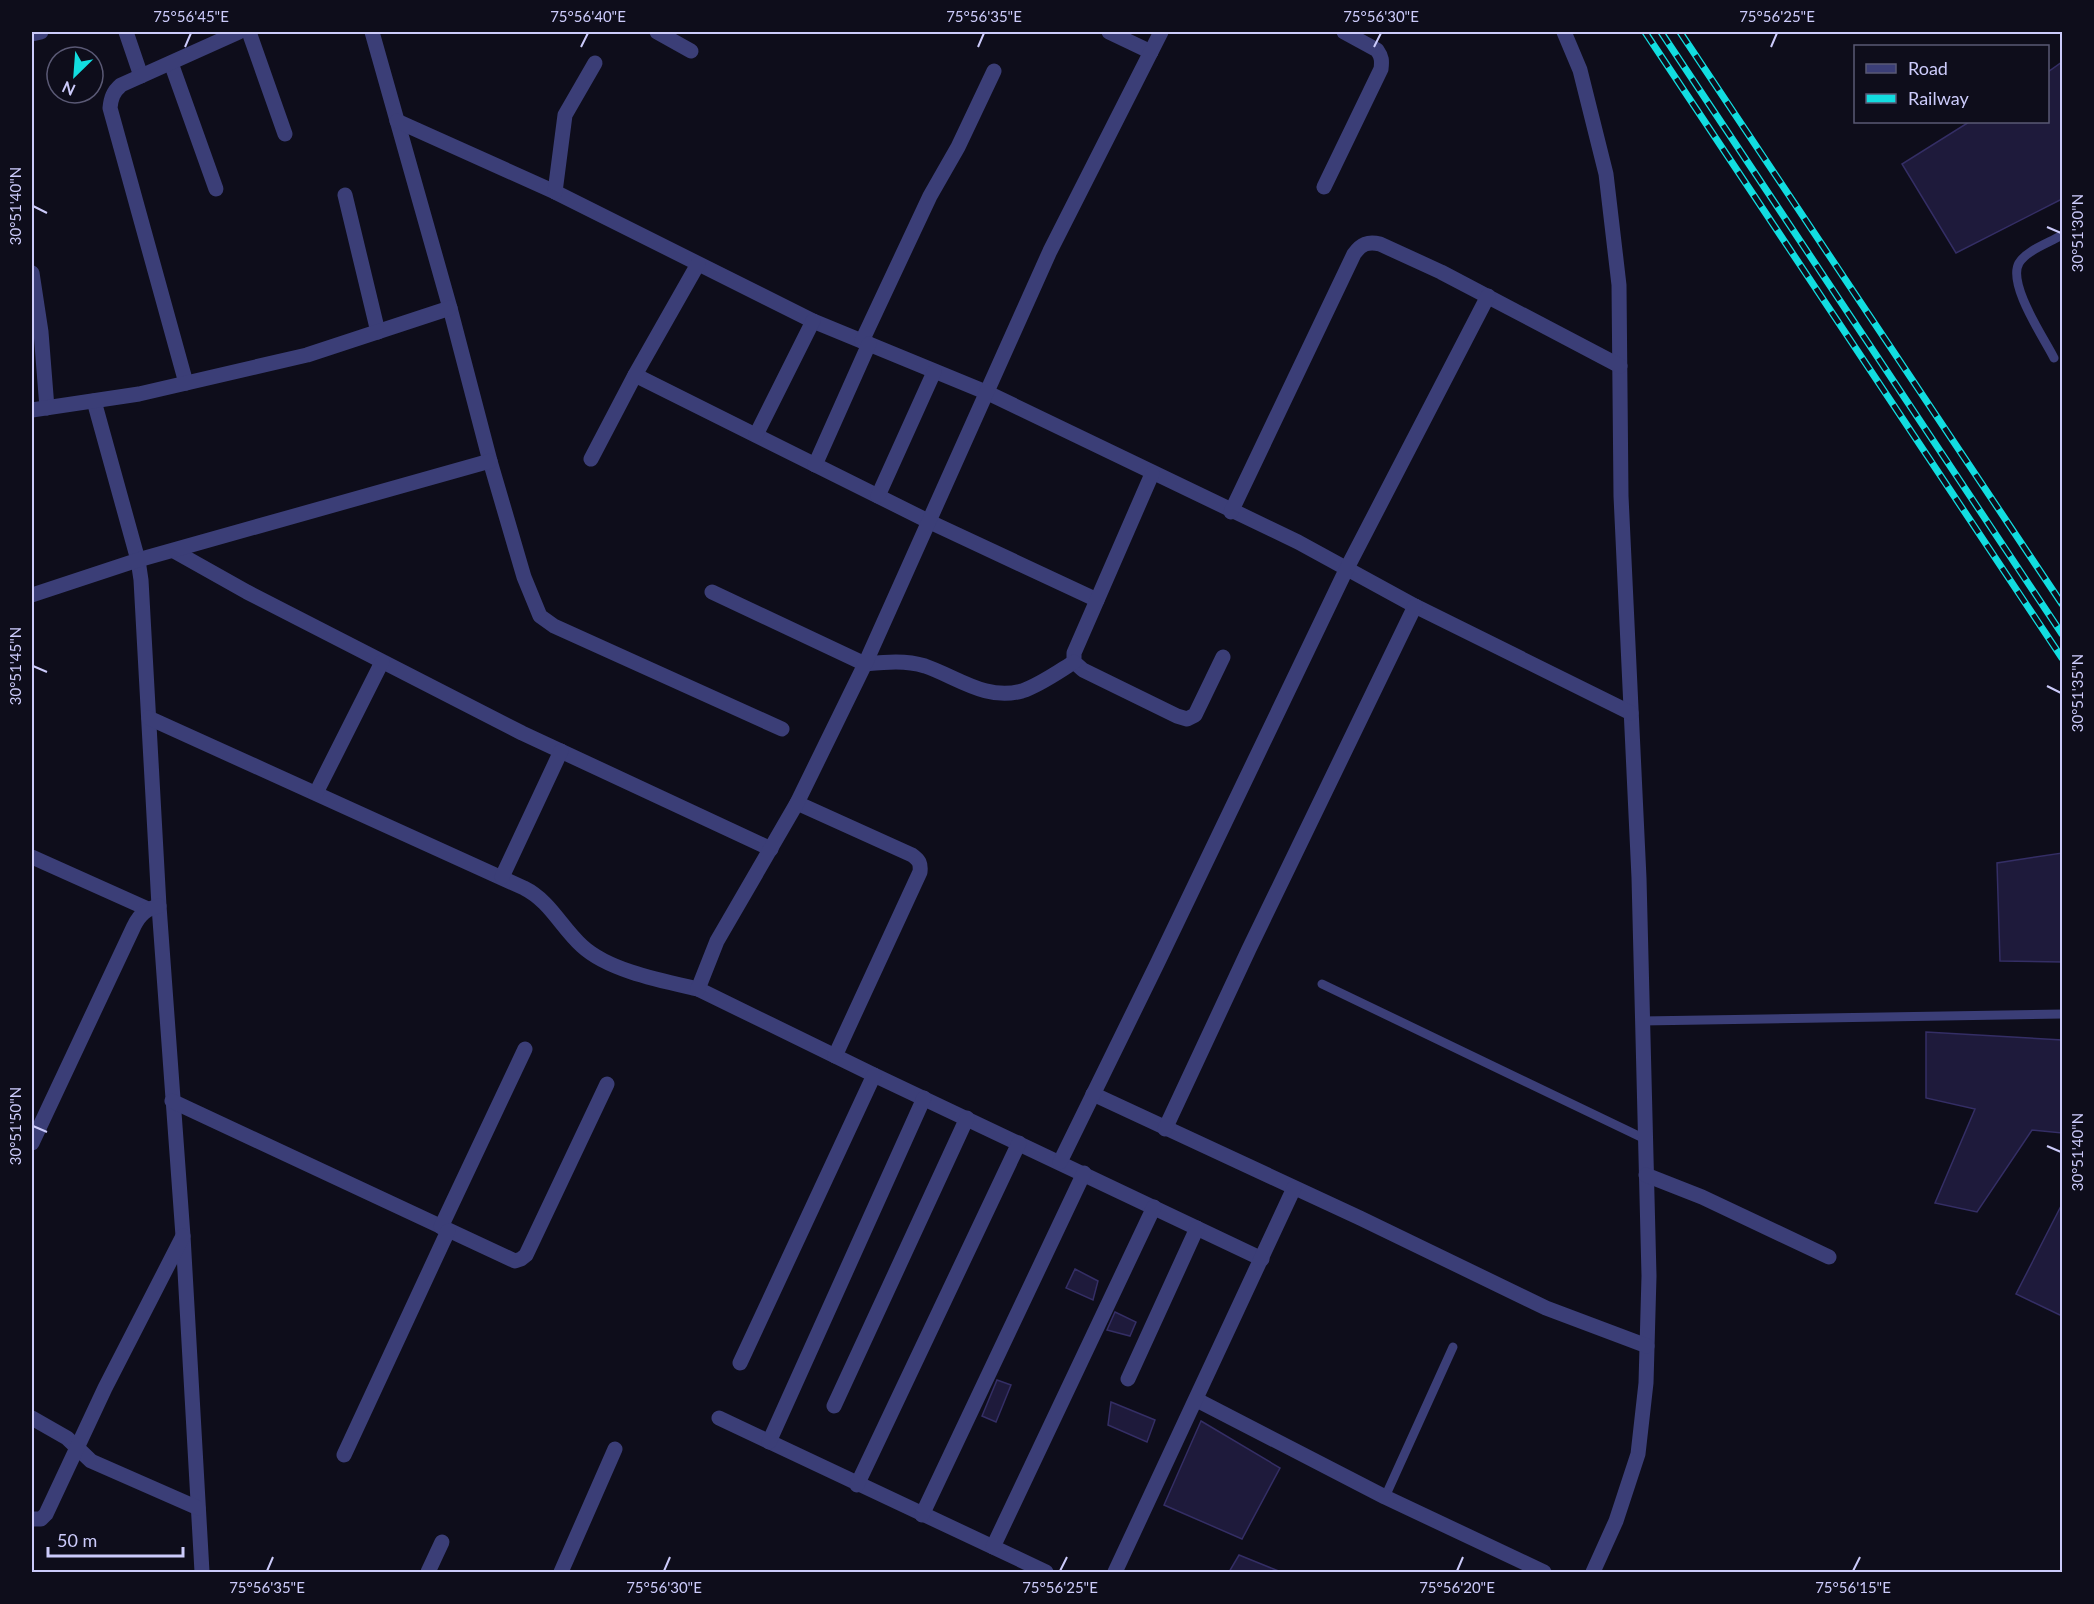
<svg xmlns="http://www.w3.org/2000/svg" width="2094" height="1604" font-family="Lato,sans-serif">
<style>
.building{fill:#1e1a3b;stroke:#342e65;stroke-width:1.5}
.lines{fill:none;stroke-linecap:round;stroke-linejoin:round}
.service{stroke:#3b3e77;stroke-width:9}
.minor{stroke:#3b3e77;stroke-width:15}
.rail-casing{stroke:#12dde0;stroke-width:7}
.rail{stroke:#0e0d1b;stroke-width:4.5;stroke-dasharray:14;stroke-linecap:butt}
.ticks{fill:none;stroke:#cccbfb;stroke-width:2}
.neatline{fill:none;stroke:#cccbfb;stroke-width:2}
.ticks-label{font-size:15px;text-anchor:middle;fill:#cccbfb}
</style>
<rect width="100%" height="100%" fill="#0e0d1b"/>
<g class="building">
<polygon points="2062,62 2062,199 1956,253 1902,164 1969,122 2048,122 2048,72"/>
<polygon points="2062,853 2062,962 2000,961 1997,863"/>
<polygon points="1926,1032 2062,1040 2062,1133 2032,1130 1977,1212 1935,1203 1975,1109 1926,1098"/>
<polygon points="2062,1204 2062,1316 2016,1294"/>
<polygon points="1075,1269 1098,1281 1093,1300 1066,1288"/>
<polygon points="1115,1312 1136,1322 1130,1336 1107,1330"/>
<polygon points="997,1380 1011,1385 996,1422 982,1416"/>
<polygon points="1111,1402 1155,1420 1147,1442 1108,1425"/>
<polygon points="1201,1421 1280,1468 1242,1539 1164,1505"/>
<polygon points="1239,1555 1281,1572 1229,1572"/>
</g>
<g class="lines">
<g class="service">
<path d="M2054,358c-10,-20 -47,-74 -35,-95 8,-13 30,-20 43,-28"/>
<polyline points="1322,984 1645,1139"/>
<polyline points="1642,1021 2062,1014"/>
<polyline points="1385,1497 1453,1347"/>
</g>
<g class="minor">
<polyline points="126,32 141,76"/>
<polyline points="249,32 285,134"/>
<polyline points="372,32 450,308 490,461 524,577 540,616 554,626 782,729"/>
<polyline points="657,32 691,51"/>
<polyline points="1109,32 1151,52"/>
<polyline points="1564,32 1580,70 1606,174 1619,285 1621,496 1639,878 1649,1276 1646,1383 1638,1454 1616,1521 1593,1572"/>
<polyline points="32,34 41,32"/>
<polyline points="171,63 216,189"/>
<polyline points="397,121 555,192 813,321 988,393 1298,542 1415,606 1631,713"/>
<path d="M1324,187l57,-118c1,-8 1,-12 -4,-19l-33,-18"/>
<polyline points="555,192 565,115 595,63"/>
<polyline points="345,195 378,332"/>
<polyline points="32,273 41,332 47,408"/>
<polyline points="862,341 930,196 958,147 994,71"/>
<polyline points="635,375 930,522 1097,600"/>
<path d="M186,383l-76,-275c1,-10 3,-16 11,-23l118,-53"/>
<polyline points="94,401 138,560 141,580 159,906 183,1236 202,1572"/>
<polyline points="32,410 139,394 307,355 450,308"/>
<polyline points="756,435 813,321"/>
<polyline points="591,459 635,375 698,264"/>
<polyline points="815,465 869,344"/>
<polyline points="1152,474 1074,653 1074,662 1083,670 1177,716 1187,719 1195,715 1223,657"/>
<polyline points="878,496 934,372"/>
<path d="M1231,512l123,-258c7,-10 14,-13 26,-10l61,28 179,94"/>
<polyline points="174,551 247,592 522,733 771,849"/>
<path d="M712,592l153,72c21,-2 40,-4 60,2 32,11 61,35 97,25 18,-6 36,-19 52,-29"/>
<polyline points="32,595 138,560 490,461"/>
<path d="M149,718l375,170c26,13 37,39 58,58 27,25 81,35 116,43l176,86 388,184"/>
<polyline points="316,793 382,662"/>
<path d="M797,803l115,52c7,5 9,8 8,17l-85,184"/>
<polyline points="32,857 148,909"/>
<polyline points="502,877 561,751"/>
<polyline points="698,989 717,941 797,803 865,664 1050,251 1161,32"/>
<polyline points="1093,1094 1360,1218 1546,1308 1647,1346"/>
<polyline points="172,1101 515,1261 521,1259 526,1255 607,1084"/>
<polyline points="1165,1129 1249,949 1415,606"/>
<path d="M32,1143l102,-217c6,-12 12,-17 25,-20"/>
<polyline points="1060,1162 1157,964 1346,570 1488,296"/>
<polyline points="1646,1175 1702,1197 1829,1257"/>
<polyline points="441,1227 525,1049"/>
<polyline points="740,1363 874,1075"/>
<polyline points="1128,1379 1197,1228"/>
<polyline points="1197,1400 1385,1497 1544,1572"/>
<polyline points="834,1406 967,1118"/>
<polyline points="32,1418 67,1438 91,1461 198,1508"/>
<polyline points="719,1418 1046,1572"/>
<polyline points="769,1442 924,1098"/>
<polyline points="344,1455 448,1231"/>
<polyline points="857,1485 1019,1143"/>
<polyline points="922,1515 1084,1173"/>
<polyline points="32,1519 41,1519 46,1514 105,1388 183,1236"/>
<polyline points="993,1547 1154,1207"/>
<polyline points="428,1572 442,1542"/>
<polyline points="561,1572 615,1449"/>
<polyline points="1115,1572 1294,1188"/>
</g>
<defs>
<g id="rail">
<polyline points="1645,32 2062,658"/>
<polyline points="1661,32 2062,634"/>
<polyline points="1680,32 2062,604"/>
</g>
</defs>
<use href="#rail" class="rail-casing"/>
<use href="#rail" class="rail"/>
</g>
<path class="ticks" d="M185,47l6,-14M581,47l7,-14M978,47l6,-14M1374,47l7,-14M1771,47l6,-14M33,206l14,7M2047,227l14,6M33,666l14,6M2047,686l14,7M33,1126l14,6M2047,1146l14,6M267,1571l6,-14M664,1571l6,-14M1060,1571l7,-14M1457,1571l6,-14M1853,1571l7,-14"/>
<rect width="2094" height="1604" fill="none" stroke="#0e0d1b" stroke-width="66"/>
<rect x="1854" y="45" width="195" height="78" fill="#0e0d1b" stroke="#5a5975" stroke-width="1.5"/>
<rect x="1866" y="64" width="30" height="9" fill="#3b3e77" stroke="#5a5975" stroke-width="1.5"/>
<text x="1908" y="75" font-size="18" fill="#cccbfb">Road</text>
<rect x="1866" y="94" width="30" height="9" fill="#12dde0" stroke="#5a5975" stroke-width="1.5"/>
<text x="1908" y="105" font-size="18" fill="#cccbfb">Railway</text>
<g transform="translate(75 75) rotate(205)"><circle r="28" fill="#0e0d1b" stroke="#5a5975" stroke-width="1.5"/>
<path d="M0-4.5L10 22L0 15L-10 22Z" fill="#12dde0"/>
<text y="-9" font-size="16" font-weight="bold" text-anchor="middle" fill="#cccbfb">N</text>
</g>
<path d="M48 1547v9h135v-9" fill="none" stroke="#cccbfb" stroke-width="3"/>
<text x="57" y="1547" font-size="18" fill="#cccbfb" stroke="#0e0d1b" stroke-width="4.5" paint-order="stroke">50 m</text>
<rect x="33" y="33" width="2028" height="1538" class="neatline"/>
<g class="ticks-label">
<text x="191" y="22">75°56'45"E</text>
<text x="588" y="22">75°56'40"E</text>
<text x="984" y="22">75°56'35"E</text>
<text x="1381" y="22">75°56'30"E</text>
<text x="1777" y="22">75°56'25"E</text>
<text transform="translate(16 206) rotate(-90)" y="5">30°51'40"N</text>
<text transform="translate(2078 233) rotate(-90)" y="5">30°51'30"N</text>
<text transform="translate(16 666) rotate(-90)" y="5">30°51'45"N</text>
<text transform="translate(2078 693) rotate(-90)" y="5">30°51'35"N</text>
<text transform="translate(16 1126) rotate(-90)" y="5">30°51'50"N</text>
<text transform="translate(2078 1152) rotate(-90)" y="5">30°51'40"N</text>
<text x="267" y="1593">75°56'35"E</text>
<text x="664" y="1593">75°56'30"E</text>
<text x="1060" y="1593">75°56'25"E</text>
<text x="1457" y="1593">75°56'20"E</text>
<text x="1853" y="1593">75°56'15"E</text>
</g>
</svg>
